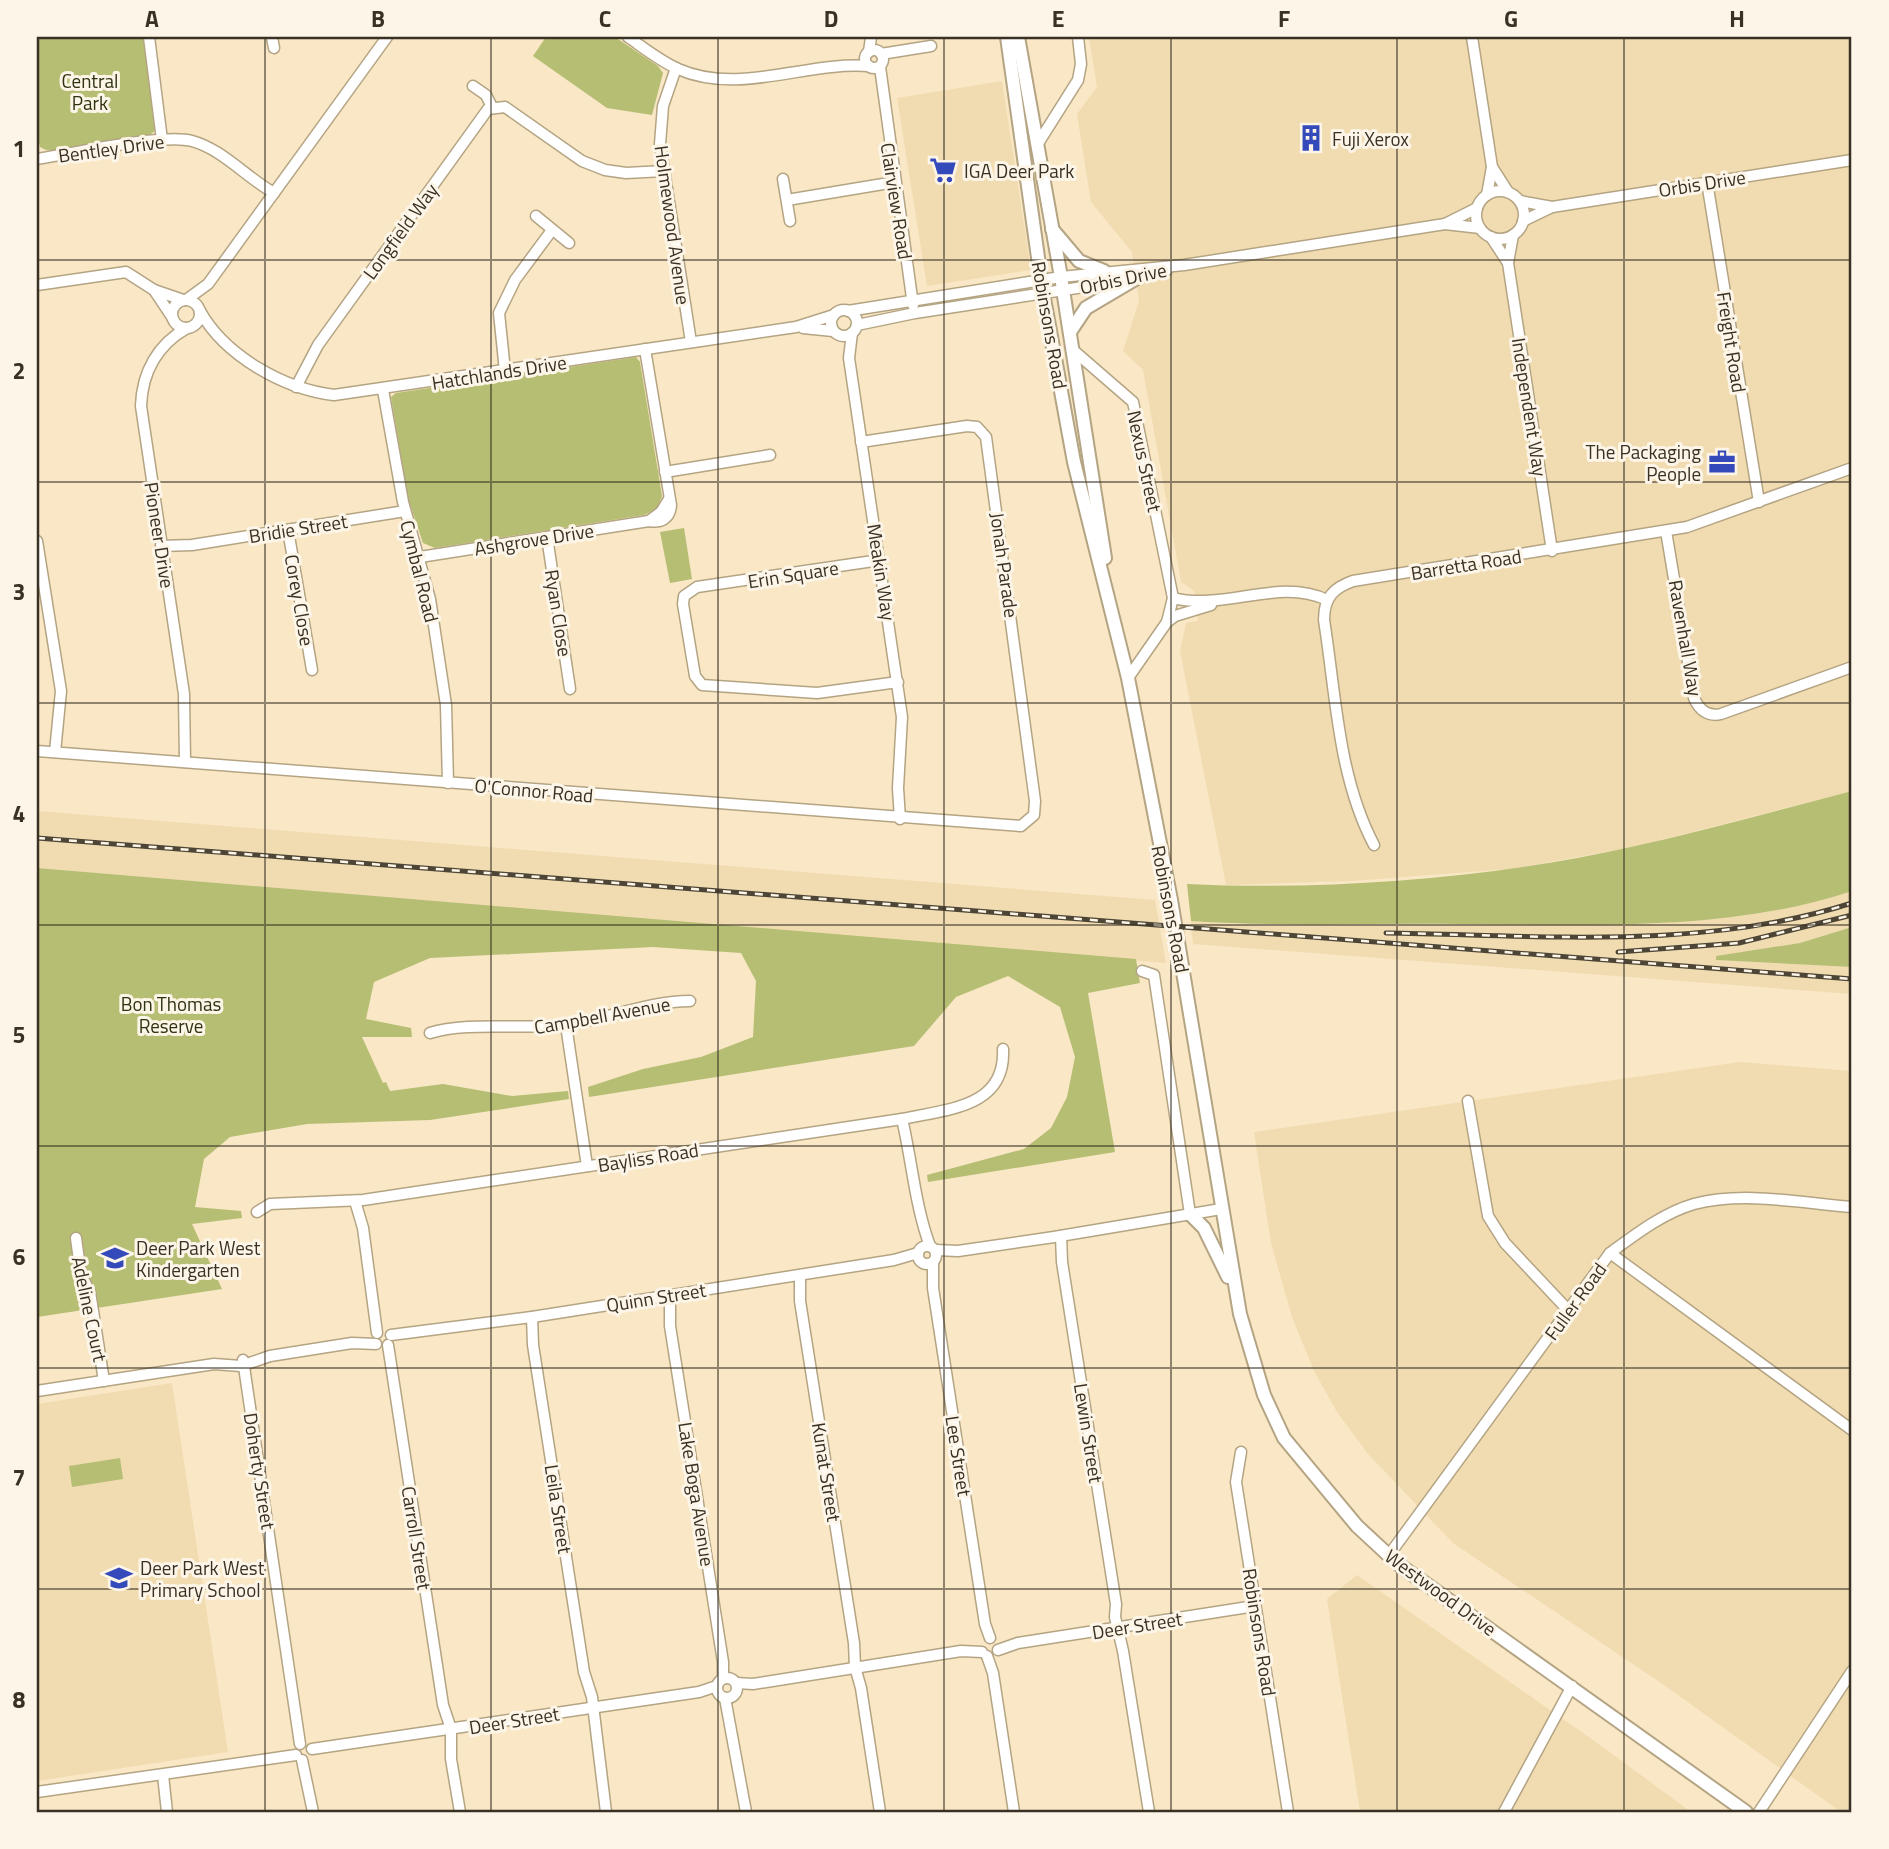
<svg xmlns="http://www.w3.org/2000/svg" width="1889" height="1849" font-family="'Titillium Web',sans-serif">
<style>
.built{fill:#f1dcb2}
.green{fill:#b5be73}
.lines{fill:none;stroke-linecap:round;stroke-linejoin:round}
.minor-casing{stroke:#b4a483;stroke-width:13}
.major-casing{stroke:#b4a483;stroke-width:16}
.minor{stroke:#fff;stroke-width:10}
.major{stroke:#fff;stroke-width:12}
.rail-casing{stroke:#4d4535;stroke-width:5}
.rail{stroke:#fdf6e8;stroke-width:2.5;stroke-dasharray:8;stroke-linecap:butt}
.grid{fill:none;stroke:#383124;stroke-width:2;stroke-opacity:0.55}
.labels{text-anchor:middle;dominant-baseline:central;stroke-width:6;stroke-linejoin:round;paint-order:stroke}
.park-label{font-size:19px;fill:#2f3311;stroke:#fdf6e8}
.poi-label{font-size:19px;fill:#383124;stroke:#fdf6e8;text-anchor:start}
.street-label{font-size:19px;fill:#383124;stroke:#fdf6e8}
.neatline{fill:none;stroke:#383124;stroke-width:2.5}
.grid-label{font-size:23px;text-anchor:middle;font-weight:bold;fill:#383124}
</style>
<rect width="100%" height="100%" fill="#f9e7c5"/>
<g class="built">
<polygon points="1089,37 1852,37 1852,791 1629,848 1510,869 1352,881 1226,885 1180,651 1186,623 1198,621 1194,591 1181,582 1143,370 1123,351 1139,301 1132,252 1091,202 1077,114 1097,87"/>
<polygon points="1002,81 1031,270 927,286 897,98"/>
<polygon points="37,811 1155,900 1166,963 37,868"/>
<polygon points="1852,891 1852,927 1800,943 1717,956 1717,960 1852,967 1852,994 1193,944 1191,927 1191,921 1263,926 1652,924 1748,915"/>
<polygon points="1740,1062 1852,1071 1852,1812 1841,1812 1664,1685 1453,1543 1368,1454 1337,1412 1314,1371 1292,1317 1271,1243 1254,1132"/>
<polygon points="172,1383 228,1752 37,1781 37,1404"/>
<polygon points="1357,1575 1603,1747 1691,1812 1360,1812 1327,1599"/>
</g>
<g class="green">
<polygon points="37,37 143,37 156,130 147,137 59,150 46,150 40,147 37,134"/>
<polygon points="546,37 615,37 658,66 663,73 652,115 607,108 533,56"/>
<polygon points="636,357 640,362 662,496 657,509 644,515 435,548 423,543 408,498 391,397 396,393"/>
<polygon points="684,528 692,579 670,583 660,532"/>
<path d="M1852,791v100c-127,42 -263,33 -395,33 -89,-1 -177,3 -266,-3l-4,-37c139,7 308,-6 444,-37 74,-16 148,-37 221,-56z"/>
<polygon points="37,868 1136,959 1140,983 1088,993 1115,1152 928,1182 927,1175 1024,1149 1051,1128 1067,1097 1075,1057 1060,1007 1008,976 956,997 914,1046 589,1097 588,1087 643,1069 701,1057 753,1037 756,981 741,953 653,947 430,958 374,982 366,1019 411,1028 412,1037 362,1037 383,1083 386,1082 390,1091 443,1084 512,1096 568,1091 569,1099 430,1120 307,1124 230,1137 204,1159 195,1207 241,1211 242,1218 192,1224 222,1289 37,1317"/>
<polygon points="1852,927 1852,967 1716,960 1716,956 1800,943"/>
<polygon points="120,1458 123,1479 72,1487 69,1466"/>
</g>
<g class="lines">
<defs>
<g id="minor">
<polyline points="149,37 162,140"/>
<polyline points="272,37 274,48"/>
<path d="M628,37c16,11 32,24 50,32 62,27 127,-8 191,-3"/>
<polyline points="1472,37 1492,167 1487,195"/>
<circle cx="874" cy="59" r="9"/>
<polyline points="869,52 871,37"/>
<polyline points="881,54 931,46"/>
<polyline points="880,67 913,305"/>
<polyline points="676,68 663,106 660,144 691,342"/>
<polyline points="473,86 486,95 492,107"/>
<polyline points="1037,145 1078,80 1081,64 1078,37"/>
<path d="M37,159c34,-5 126,-26 155,-18 30,8 55,37 82,52"/>
<polyline points="1492,167 1508,192"/>
<polyline points="783,179 790,221"/>
<polyline points="1707,182 1759,502"/>
<circle cx="1500" cy="215" r="24"/>
<polyline points="787,200 895,182"/>
<polyline points="1520,201 1552,207"/>
<polyline points="536,216 569,243"/>
<polyline points="1523,221 1552,207 1852,160"/>
<polyline points="1445,224 1480,228"/>
<polyline points="1513,235 1508,263 1552,551"/>
<polyline points="1491,237 1508,263"/>
<polyline points="37,285 126,272 154,290 172,317"/>
<polyline points="154,290 183,300"/>
<circle cx="186" cy="314" r="14"/>
<polyline points="186,300 208,284 387,37"/>
<circle cx="844" cy="323" r="13"/>
<path d="M200,311c25,45 84,78 134,84l462,-68 38,-12"/>
<polyline points="848,311 1061,277 1184,265 1445,224 1477,208"/>
<polyline points="857,325 915,313 1135,279 1167,270"/>
<polyline points="803,328 833,331"/>
<polyline points="852,333 849,358 902,717 898,788 900,819"/>
<polyline points="1073,350 1133,402 1173,598 1167,622 1128,678"/>
<polyline points="505,371 499,313 515,280 552,230"/>
<polyline points="296,387 318,345 488,109 505,107 582,161 605,170 626,173 664,171"/>
<polyline points="383,390 403,502 430,599 446,705 448,783"/>
<polyline points="665,472 770,455"/>
<polyline points="649,521 661,512 669,499"/>
<polyline points="288,530 312,670"/>
<path d="M1666,531l28,167c5,12 14,19 27,16l131,-47"/>
<polyline points="547,537 570,689"/>
<polyline points="37,541 61,691 55,752"/>
<polyline points="161,546 192,545 405,511"/>
<path d="M420,557l229,-36c12,2 21,-2 22,-16l-26,-156"/>
<polyline points="880,560 697,587 684,596 683,604 695,676 702,685 817,693 898,682"/>
<path d="M1173,598c52,13 106,-21 154,2"/>
<polyline points="1167,622 1175,616 1211,605"/>
<polyline points="37,751 1021,826 1034,815 1035,801 986,437 977,427 967,426 861,442"/>
<path d="M185,762l-1,-68 -43,-288c1,-34 17,-62 46,-78"/>
<path d="M1374,845c-36,-68 -38,-150 -50,-225 0,-22 9,-32 29,-39l334,-54 165,-59"/>
<polyline points="1142,971 1154,975 1190,1214"/>
<polyline points="566,1025 587,1166"/>
<path d="M430,1033c37,-12 93,-3 134,-8 42,-5 84,-24 126,-24"/>
<polyline points="1468,1101 1488,1216 1505,1243 1568,1310"/>
<path d="M902,1119c10,42 13,87 28,127"/>
<polyline points="355,1201 363,1228 377,1333"/>
<path d="M257,1212l13,-8 93,-4 539,-81c45,-10 104,-11 101,-70"/>
<polyline points="1061,1236 1062,1262 1116,1604 1115,1617 1123,1651 1149,1812"/>
<polyline points="76,1238 81,1275 90,1292 104,1381"/>
<circle cx="927" cy="1255" r="9"/>
<polyline points="936,1250 958,1251 1054,1237 1221,1209"/>
<polyline points="1610,1253 1852,1430"/>
<polyline points="933,1262 933,1288 985,1624 990,1638"/>
<polyline points="800,1275 800,1301 854,1643 855,1667 861,1688 880,1812"/>
<polyline points="670,1295 670,1326 723,1662 723,1679"/>
<polyline points="532,1317 533,1345 584,1672 592,1697 606,1812"/>
<polyline points="391,1335 532,1317 894,1260 918,1253"/>
<polyline points="388,1345 443,1705 451,1729 451,1759 460,1812"/>
<polyline points="243,1360 300,1744"/>
<polyline points="37,1391 214,1364 241,1366 270,1356 352,1343 376,1344"/>
<polyline points="1241,1452 1236,1482 1288,1812"/>
<path d="M1389,1555l221,-302c26,-19 53,-40 84,-49 49,-13 108,-1 158,3"/>
<polyline points="998,1650 1018,1643 1255,1606"/>
<polyline points="987,1656 993,1673 1014,1812"/>
<circle cx="727" cy="1688" r="10"/>
<polyline points="736,1683 753,1684 961,1651 982,1652"/>
<polyline points="725,1698 746,1812"/>
<polyline points="312,1749 699,1692 717,1686"/>
<polyline points="302,1760 313,1812"/>
<polyline points="163,1775 167,1812"/>
<polyline points="37,1792 296,1755"/>
<polyline points="1504,1812 1572,1686"/>
<polyline points="1759,1812 1852,1671"/>
</g>
<g id="major">
<polyline points="1007,37 1043,293 1074,462 1128,678 1171,900 1240,1314 1264,1395 1284,1438 1357,1526 1398,1564 1746,1812"/>
<polyline points="1018,37 1061,277 1105,558"/>
<polyline points="1052,229 1079,261 1104,271"/>
<polyline points="1070,332 1086,308 1135,279"/>
<polyline points="1190,1214 1204,1228 1228,1277"/>
</g>
</defs>
<use href="#minor" class="minor-casing"/>
<use href="#major" class="major-casing"/>
<use href="#minor" class="minor"/>
<use href="#major" class="major"/>
<defs>
<g id="rail">
<polyline points="37,838 1852,979"/>
<path d="M1386,933c155,2 316,18 466,-30"/>
<polyline points="1618,952 1739,943 1852,915"/>
</g>
</defs>
<use href="#rail" class="rail-casing"/>
<use href="#rail" class="rail"/>
</g>
<path class="grid" d="M265,37v1775M491,37v1775M718,37v1775M944,37v1775M1171,37v1775M1397,37v1775M1624,37v1775M37,260h1815M37,482h1815M37,703h1815M37,925h1815M37,1146h1815M37,1368h1815M37,1589h1815"/>
<defs>
<symbol id="building-bare" viewBox="-9 -9 18 18"><path d="M-4-6H4V6H1V3H-1V6H-4ZM-2.5-4.3h1.7v1.8h-1.7ZM.8-4.3h1.7v1.8H.8ZM-2.5-1h1.7V.8h-1.7ZM.8-1h1.7V.8H.8Z" fill="#344abb" stroke="#fdf6e8" stroke-width="2.5" paint-order="stroke"/></symbol>
<symbol id="supermarket-bare" viewBox="-9 -9 18 18"><path d="M-6-5.5h2.5l.6 2H6L4.5 2H-2.5L-4.4-4H-6ZM-1.5 3.2a1.3 1.3 0 1 0 .1 0ZM3 3.2a1.3 1.3 0 1 0 .1 0Z" fill="#344abb" stroke="#fdf6e8" stroke-width="2.5" paint-order="stroke"/></symbol>
<symbol id="office-bare" viewBox="-9 -9 18 18"><path d="M-6-3h4V-5.5h4V-3h4V5H-6ZM-1-4.5V-3h2v-1.5ZM-6 0V1H6V0Z" fill="#344abb" stroke="#fdf6e8" stroke-width="2.5" paint-order="stroke"/></symbol>
<symbol id="school-bare" viewBox="-9 -9 18 18"><path d="M0-5L7-2L0 1L-7-2ZM-4 1L0 2.5L4 1V4Q0 6-4 4Z" fill="#344abb" stroke="#fdf6e8" stroke-width="2.5" paint-order="stroke"/></symbol>
</defs>
<g fill-rule="evenodd">
<use href="#building-bare" x="1292" y="119" width="38" height="38"/>
<use href="#supermarket-bare" x="924" y="151" width="38" height="38"/>
<use href="#office-bare" x="1703" y="443" width="38" height="38"/>
<use href="#school-bare" x="96" y="1239" width="38" height="38"/>
<use href="#school-bare" x="100" y="1559" width="38" height="38"/>
</g>
<g class="labels">
<g class="park-label">
<text x="90" y="80">Central<tspan x="90" dy="22">Park</tspan></text>
<text x="171" y="1003">Bon Thomas<tspan x="171" dy="22">Reserve</tspan></text>
</g>
<g class="poi-label">
<text x="1332" y="138">Fuji Xerox</text>
<text x="964" y="170">IGA Deer Park</text>
<text x="1701" y="451" text-anchor="end">The Packaging<tspan x="1701" dy="22">People</tspan></text>
<text x="136" y="1247">Deer Park West<tspan x="136" dy="22">Kindergarten</tspan></text>
<text x="140" y="1567">Deer Park West<tspan x="140" dy="22">Primary School</tspan></text>
</g>
<g class="street-label">
<text transform="translate(111 148) rotate(-8)">Bentley Drive</text>
<text transform="translate(1702 183) rotate(-9)">Orbis Drive</text>
<text transform="translate(897 201) rotate(81)">Clairview Road</text>
<text transform="translate(673 225) rotate(82)">Holmewood Avenue</text>
<text transform="translate(400 231) rotate(-54)">Longfield Way</text>
<text transform="translate(1123 278) rotate(-12)">Orbis Drive</text>
<text transform="translate(1050 325) rotate(80)">Robinsons Road</text>
<text transform="translate(1732 342) rotate(81)">Freight Road</text>
<text transform="translate(499 372) rotate(-9)">Hatchlands Drive</text>
<text transform="translate(1530 407) rotate(81)">Independent Way</text>
<text transform="translate(1145 461) rotate(78)">Nexus Street</text>
<text transform="translate(298 528) rotate(-9)">Bridie Street</text>
<text transform="translate(160 535) rotate(81)">Pioneer Drive</text>
<text transform="translate(534 539) rotate(-9)">Ashgrove Drive</text>
<text transform="translate(1466 564) rotate(-9)">Barretta Road</text>
<text transform="translate(1005 565) rotate(82)">Jonah Parade</text>
<text transform="translate(420 571) rotate(76)">Cymbal Road</text>
<text transform="translate(882 572) rotate(81)">Meakin Way</text>
<text transform="translate(793 574) rotate(-9)">Erin Square</text>
<text transform="translate(300 600) rotate(80)">Corey Close</text>
<text transform="translate(559 613) rotate(81)">Ryan Close</text>
<text transform="translate(1686 638) rotate(80)">Ravenhall Way</text>
<text transform="translate(534 790) rotate(5)">O'Connor Road</text>
<text transform="translate(1171 909) rotate(79)">Robinsons Road</text>
<text transform="translate(602 1015) rotate(-10)">Campbell Avenue</text>
<text transform="translate(648 1157) rotate(-9)">Bayliss Road</text>
<text transform="translate(656 1297) rotate(-9)">Quinn Street</text>
<text transform="translate(1575 1301) rotate(-54)">Fuller Road</text>
<text transform="translate(90 1309) rotate(78)">Adeline Court</text>
<text transform="translate(1089 1433) rotate(81)">Lewin Street</text>
<text transform="translate(959 1456) rotate(81)">Lee Street</text>
<text transform="translate(260 1471) rotate(81)">Doherty Street</text>
<text transform="translate(827 1472) rotate(81)">Kunat Street</text>
<text transform="translate(697 1494) rotate(81)">Lake Boga Avenue</text>
<text transform="translate(559 1509) rotate(81)">Leila Street</text>
<text transform="translate(417 1538) rotate(81)">Carroll Street</text>
<text transform="translate(1441 1592) rotate(36)">Westwood Drive</text>
<text transform="translate(1137 1625) rotate(-9)">Deer Street</text>
<text transform="translate(1260 1632) rotate(81)">Robinsons Road</text>
<text transform="translate(514 1720) rotate(-9)">Deer Street</text>
</g>
</g>
<rect width="1889" height="1849" fill="none" stroke="#fdf6e8" stroke-width="77"/>
<rect x="38" y="38" width="1812" height="1773" class="neatline"/>
<g class="grid-label">
<text x="152" y="27">A</text>
<text x="378" y="27">B</text>
<text x="605" y="27">C</text>
<text x="831" y="27">D</text>
<text x="1058" y="27">E</text>
<text x="1284" y="27">F</text>
<text x="1511" y="27">G</text>
<text x="1737" y="27">H</text>
<text x="19" y="157">1</text>
<text x="19" y="379">2</text>
<text x="19" y="600">3</text>
<text x="19" y="822">4</text>
<text x="19" y="1043">5</text>
<text x="19" y="1265">6</text>
<text x="19" y="1486">7</text>
<text x="19" y="1708">8</text>
</g>
</svg>
